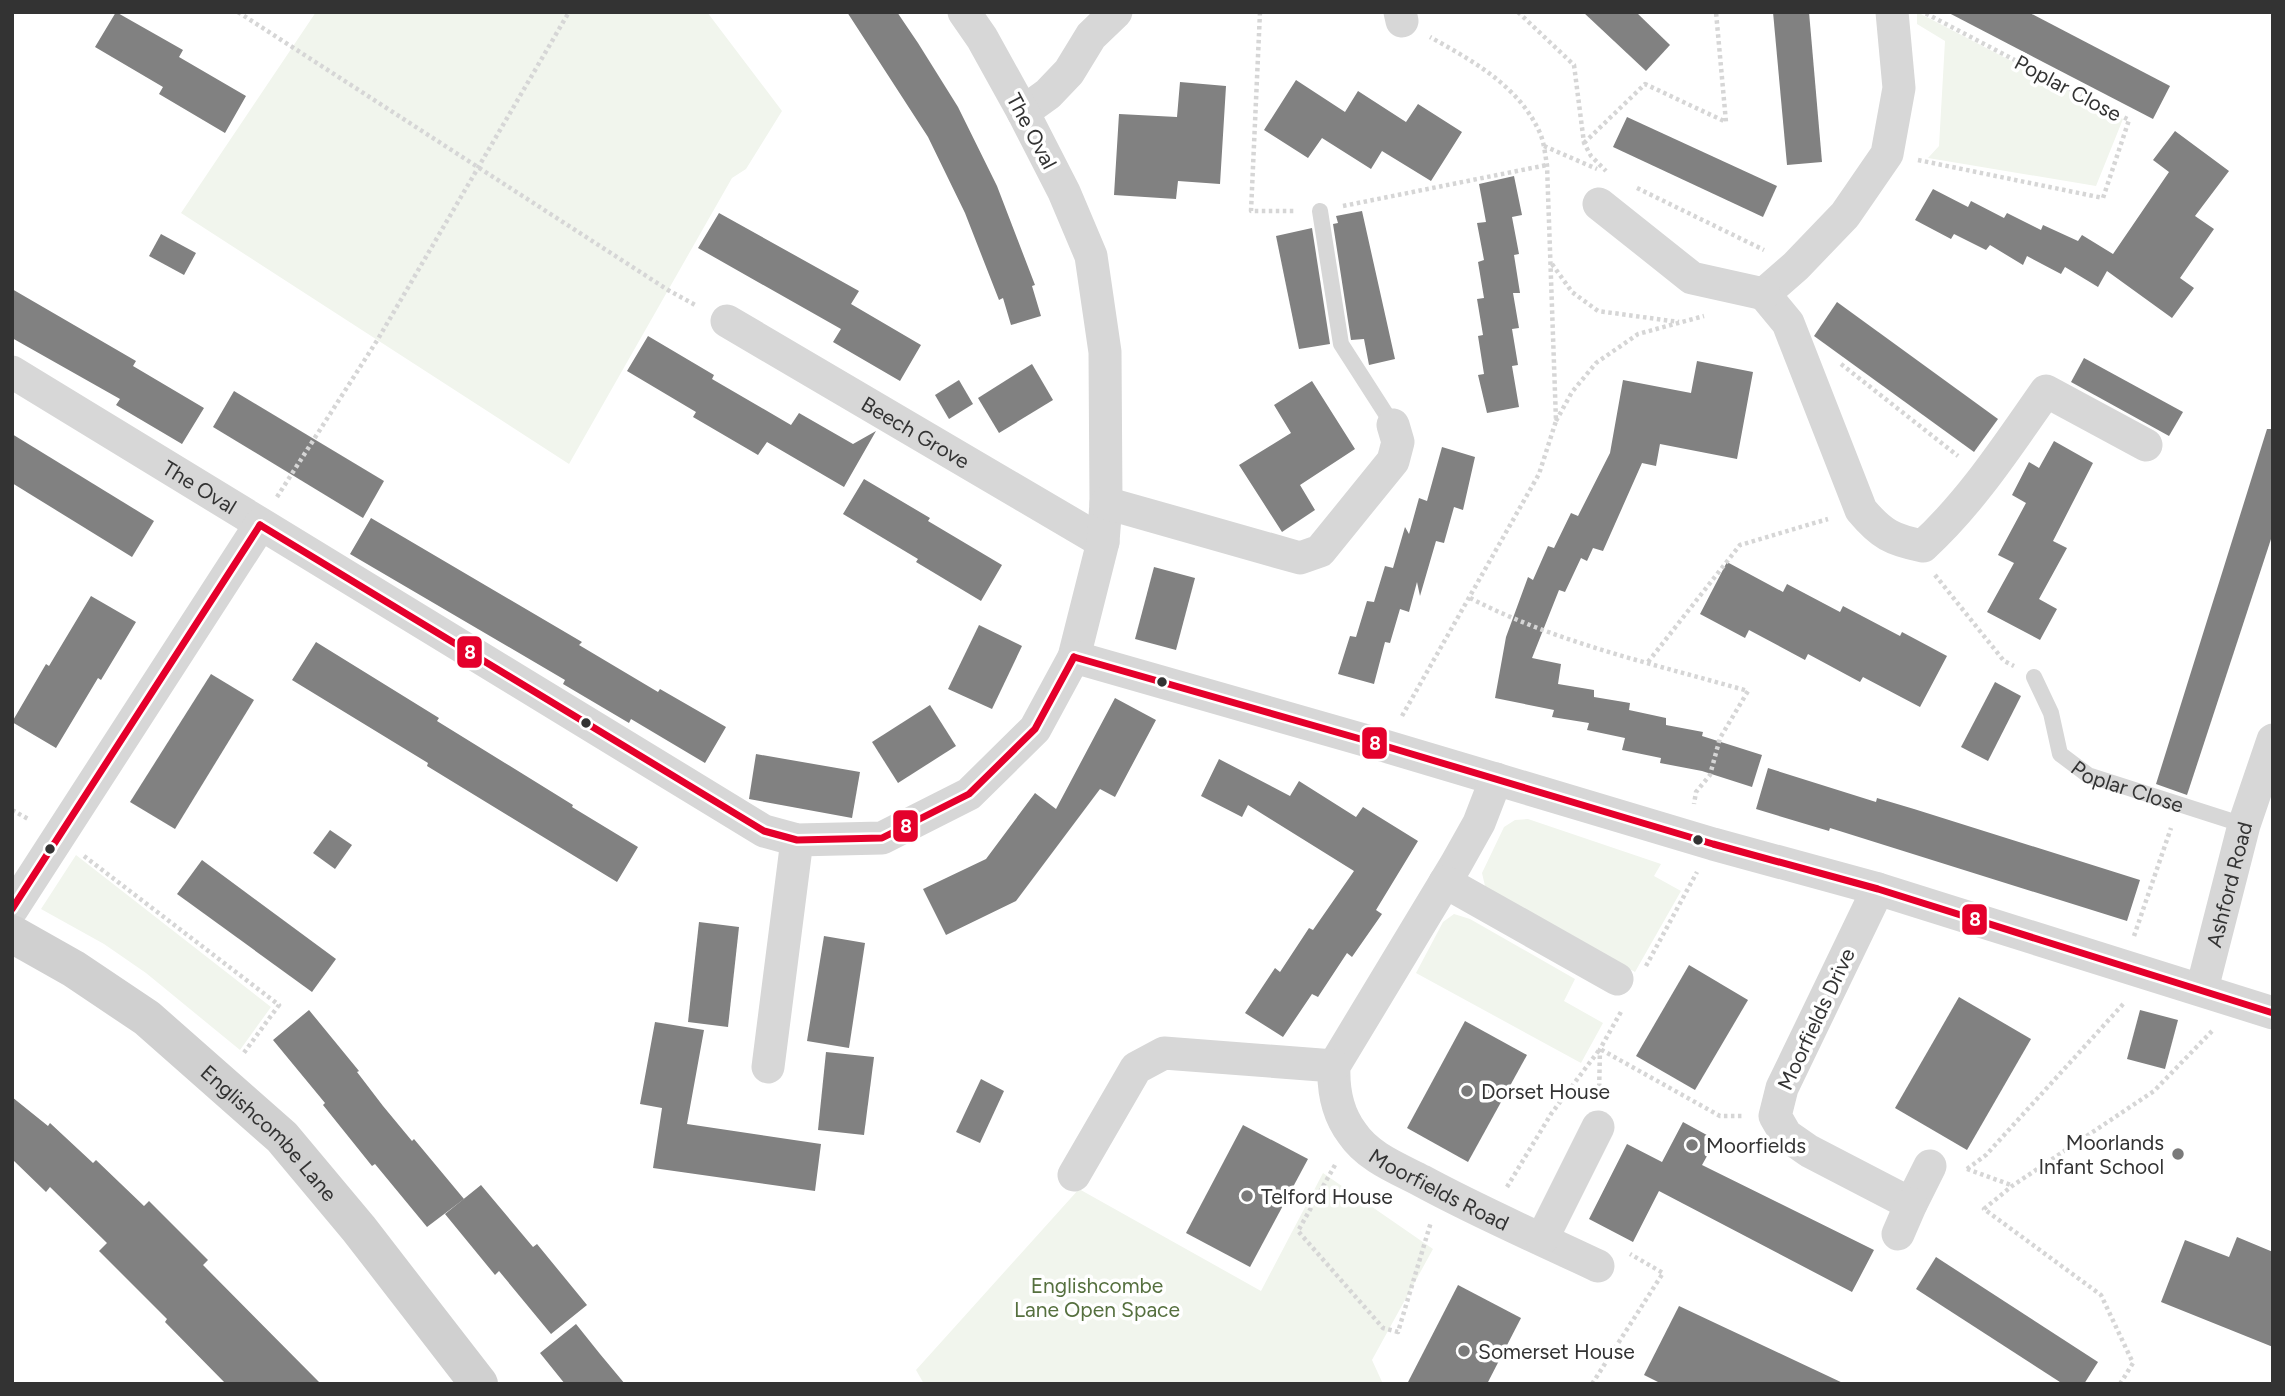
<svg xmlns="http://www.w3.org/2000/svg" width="2285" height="1396" font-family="Figtree,sans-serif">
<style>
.green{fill:#f1f5ed}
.building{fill:#818181}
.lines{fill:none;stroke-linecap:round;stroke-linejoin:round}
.path{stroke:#d6d6d6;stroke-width:4.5;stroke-dasharray:3.5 3.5;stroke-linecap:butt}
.lane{stroke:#d7d7d7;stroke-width:16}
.street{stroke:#d7d7d7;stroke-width:33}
.secondary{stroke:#d0d0d0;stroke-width:38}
.bus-1-casing{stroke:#fff;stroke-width:12}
.bus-1{stroke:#e4002b;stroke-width:7}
.bus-dot{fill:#333;stroke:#fff;stroke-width:2.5}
.poi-dot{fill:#7a7a7a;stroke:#fff;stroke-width:2.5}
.labels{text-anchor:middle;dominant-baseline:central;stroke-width:7;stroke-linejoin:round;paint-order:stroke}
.street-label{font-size:21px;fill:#333;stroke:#fff}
.poi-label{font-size:21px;fill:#333;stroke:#fff;text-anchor:start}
.park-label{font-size:21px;fill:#56703f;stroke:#fff}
.line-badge{stroke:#fff;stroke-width:2.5}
.badge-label{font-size:19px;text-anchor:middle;font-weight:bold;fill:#fff}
</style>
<rect width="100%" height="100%" fill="#fff"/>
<g class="green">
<polygon points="316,12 707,12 782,111 746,169 732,178 569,464 181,213"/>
<polygon points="1917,12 2123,119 2096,186 1928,158 1939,146 1945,41 1917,24"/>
<polygon points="1528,819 1661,864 1654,876 1681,891 1635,972 1495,894 1485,886 1482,873 1504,827 1515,820"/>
<polygon points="76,855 271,1007 240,1050 146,973 104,944 41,909"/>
<polygon points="1454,914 1470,919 1575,979 1564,1001 1603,1023 1581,1063 1416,973 1443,922"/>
<polygon points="1323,1173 1433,1249 1372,1360 1383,1384 924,1384 916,1370 1079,1189 1261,1291"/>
</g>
<g class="building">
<polygon points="116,12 183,50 179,57 246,96 225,133 159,94 163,87 95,47"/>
<polygon points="847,12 897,12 918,43 958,107 997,186 1035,285 1032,286 1041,316 1011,325 1003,298 999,300 965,213 928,137"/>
<polygon points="1583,12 1636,12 1670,45 1646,71"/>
<polygon points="1773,12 1809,12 1822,162 1787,165"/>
<polygon points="1947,12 2028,12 2170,86 2153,119"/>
<polygon points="1296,80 1345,112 1358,91 1406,122 1418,104 1462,132 1431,181 1382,151 1371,169 1322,138 1308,158 1264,130"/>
<polygon points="1180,82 1226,86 1220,184 1178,181 1176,199 1114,195 1119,114 1177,117"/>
<polygon points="1627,117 1777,186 1763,217 1613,147"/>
<polygon points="2175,131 2229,171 2195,216 2214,229 2180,278 2194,288 2172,318 2107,271 2098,287 2065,267 2061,274 2027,256 2023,265 1990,245 1986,250 1954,234 1951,239 1915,220 1933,189 1968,207 1971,201 2004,218 2007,213 2041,230 2043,225 2078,241 2082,235 2113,254 2169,172 2153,160"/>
<polygon points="1514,176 1522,215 1512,217 1519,254 1514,255 1520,293 1513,293 1519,328 1512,329 1518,365 1512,366 1519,407 1487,413 1478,375 1484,374 1478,336 1483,335 1477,299 1484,298 1478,262 1484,260 1477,223 1486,222 1479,184"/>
<polygon points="1362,211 1395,359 1369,365 1364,339 1351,340 1333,224 1338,223 1336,216"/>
<polygon points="719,213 859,291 851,304 921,345 900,381 833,342 841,329 698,248"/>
<polygon points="1312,228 1330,344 1299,349 1276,236"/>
<polygon points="161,234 196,253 184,275 149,256"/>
<polygon points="12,289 136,361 133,366 204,408 182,444 116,405 120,399 12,338"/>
<polygon points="1837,302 1998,419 1974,452 1814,336"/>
<polygon points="648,336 714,375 712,379 791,425 799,413 853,444 876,431 844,487 767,442 758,455 693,417 696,412 627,371"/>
<polygon points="2084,358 2183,412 2169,436 2071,382"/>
<polygon points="1697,361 1753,372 1737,459 1660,444 1656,466 1642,463 1603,551 1593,548 1587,561 1581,558 1565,592 1559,590 1532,658 1561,664 1558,684 1594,690 1594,697 1630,703 1629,710 1666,718 1666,725 1703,732 1702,736 1762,755 1752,787 1702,771 1660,763 1661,758 1622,750 1625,738 1587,730 1589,723 1552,717 1554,710 1495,698 1506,637 1528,577 1533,580 1548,546 1554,548 1571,513 1578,516 1610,453 1623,380 1691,393"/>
<polygon points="1032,364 1053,400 999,433 978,398"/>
<polygon points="959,380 973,404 949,419 935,395"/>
<polygon points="1312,381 1355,449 1300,485 1315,510 1282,532 1239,465 1291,433 1274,405"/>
<polygon points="234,391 384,481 363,518 213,427"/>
<polygon points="2267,429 2273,429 2273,533 2187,795 2156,784"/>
<polygon points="12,434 154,521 132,557 12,483"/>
<polygon points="2054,441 2093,463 2053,541 2067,548 2039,599 2057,609 2040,640 1987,612 2014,563 1998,555 2026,503 2012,495 2029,462 2039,468"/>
<polygon points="1442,447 1475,457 1463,510 1454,507 1444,543 1436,541 1420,596 1417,582 1409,612 1400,609 1390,643 1385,642 1374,684 1338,674 1350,636 1356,637 1367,601 1374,602 1385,566 1393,568 1405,527 1409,534 1419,498 1427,501"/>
<polygon points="864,479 930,518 928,521 1002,565 981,601 916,562 918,559 843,514"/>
<polygon points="371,518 582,642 579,645 658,692 660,689 726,727 705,763 631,719 629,723 563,684 565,680 350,554"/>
<polygon points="1727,562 1783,592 1787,584 1840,612 1843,606 1900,636 1902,632 1947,656 1920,707 1863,677 1860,682 1808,654 1805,660 1749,630 1745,638 1700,614"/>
<polygon points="1154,567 1195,578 1176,650 1135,639"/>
<polygon points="91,596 136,622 101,680 98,678 56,748 12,722 46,664 49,666"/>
<polygon points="979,625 1022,646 992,709 948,689"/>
<polygon points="316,642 439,718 437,721 573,805 572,807 638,847 617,882 427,766 428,763 292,680"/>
<polygon points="211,674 254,700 175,829 130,802"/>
<polygon points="1995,682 2021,696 1988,761 1961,747"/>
<polygon points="1115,698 1156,720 1115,797 1100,789 1016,901 946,935 923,889 986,859 1035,793 1056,809"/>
<polygon points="930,705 956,746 898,783 872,742"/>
<polygon points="756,754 860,772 852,818 749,799"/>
<polygon points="1219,759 1290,796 1299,781 1356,817 1363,807 1418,841 1376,910 1382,914 1352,957 1347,953 1318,997 1312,994 1283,1037 1245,1013 1275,968 1280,972 1309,928 1313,930 1354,871 1248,805 1242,817 1201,796"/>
<polygon points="1768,768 1876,802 1877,798 1914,809 2140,880 2127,921 1830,828 1829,831 1756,809"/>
<polygon points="330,830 352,845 335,869 313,853"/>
<polygon points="202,860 336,959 312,992 177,894"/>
<polygon points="699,922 739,927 728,1027 688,1022"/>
<polygon points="824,936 865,943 849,1048 807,1041"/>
<polygon points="1689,965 1748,1000 1695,1090 1636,1056"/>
<polygon points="1959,997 2031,1039 1967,1150 1895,1108"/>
<polygon points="309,1010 359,1071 357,1072 383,1106 412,1141 414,1139 464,1199 427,1227 375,1164 372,1166 323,1105 325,1103 273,1040"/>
<polygon points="2140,1010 2178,1020 2165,1069 2127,1059"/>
<polygon points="1465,1021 1527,1055 1468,1162 1407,1128"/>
<polygon points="655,1022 704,1030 687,1124 821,1144 815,1191 653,1168 662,1108 640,1104"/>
<polygon points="826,1052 874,1057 864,1135 818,1130"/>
<polygon points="981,1079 1004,1091 980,1143 956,1132"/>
<polygon points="12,1097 48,1126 50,1123 93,1163 96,1160 144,1206 149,1201 208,1260 203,1265 321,1384 226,1384 165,1322 167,1319 99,1251 107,1243 50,1187 46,1192 12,1159"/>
<polygon points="1683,1122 1716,1140 1702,1165 1874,1250 1852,1292 1659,1191 1633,1242 1589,1219 1627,1144 1662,1162"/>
<polygon points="1243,1125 1308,1159 1250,1267 1186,1233"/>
<polygon points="481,1185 533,1247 537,1244 587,1305 551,1334 499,1271 495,1275 445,1214"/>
<polygon points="2237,1237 2273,1252 2273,1347 2161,1302 2185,1240 2229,1257"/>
<polygon points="1936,1257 2098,1362 2084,1384 2063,1384 1916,1289"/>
<polygon points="1458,1285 1521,1318 1487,1384 1407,1384"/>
<polygon points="1679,1306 1845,1384 1662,1384 1644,1375"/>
<polygon points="576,1324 600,1354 625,1384 565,1384 540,1353"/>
</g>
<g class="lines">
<g class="path">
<polyline points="238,12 668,290 697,306"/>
<polyline points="1260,12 1251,211 1296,211"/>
<polyline points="1518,12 1574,65 1584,143 1591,156 1606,171"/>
<polyline points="1584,143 1645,84 1726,122 1716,12"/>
<polyline points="1544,146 1597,169"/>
<polyline points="1918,160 2103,198 2129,120 1925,13"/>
<polyline points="1637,188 1764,250"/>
<polyline points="1343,206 1547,165"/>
<polyline points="1552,264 1572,292 1598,311 1679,322"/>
<polyline points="1841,364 1958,456"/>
<polyline points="1556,421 1572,392 1596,363 1638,334 1704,316"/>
<polyline points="277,497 378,339 569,12"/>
<polyline points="1935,575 2004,661 2014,666"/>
<path d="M1470,598c87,45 184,66 278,93l-28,47 -10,37 -14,17 -2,12"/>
<polyline points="1648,662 1740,545 1828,519"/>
<path d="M1402,716l137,-242 17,-53 -9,-256c-2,-11 -3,-23 -7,-32 -21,-47 -67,-72 -110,-96"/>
<polyline points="12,810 30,820"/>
<polyline points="84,856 279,1005 243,1054"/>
<polyline points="2134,936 2171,828"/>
<polyline points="1646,966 1697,872"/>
<polyline points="1599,1094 1600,1049 1622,1010"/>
<polyline points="1335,1165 1298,1231 1383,1328 1398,1332 1431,1222"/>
<polyline points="1967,1169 1986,1155 2125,1002"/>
<polyline points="1967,1169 2011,1185"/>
<polyline points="1507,1187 1551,1114 1600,1049 1720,1116 1743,1116"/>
<polyline points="1592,1384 1663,1273 1630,1254"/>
<polyline points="2120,1384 2133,1363 2101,1295 1984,1209 2012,1186 2154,1091 2214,1029"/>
</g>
<g class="lane">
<polyline points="1320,211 1341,344 1393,425"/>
<path id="s1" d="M2034,677l17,36 9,41 28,21 156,50"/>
</g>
<g class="street">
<polyline points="1400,12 1402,21"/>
<path d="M1892,12l7,76 -12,66 -42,61 -49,51 -32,28 24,29 73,187c20,24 31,30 62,36 49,-45 85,-101 123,-155l100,54"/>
<polyline points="1023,112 1048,94 1069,72 1091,36 1116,12"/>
<polyline points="1599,204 1692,278 1764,294"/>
<path id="s2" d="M727,321l376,221"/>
<path id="s3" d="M12,372l752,459 33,9 85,-2 87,-44 66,-65 39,-72 29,-115 3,-39 -1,-151 -14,-96 -27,-64 -41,-80 -41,-74 -18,-26"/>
<polyline points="1106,503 1300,558 1320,551 1393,461 1398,442 1393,425"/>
<polyline points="1074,657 1385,746 1713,844 1878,889 2273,1013"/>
<path id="s4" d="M1496,779l-17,44 -23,41 -122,202c-1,24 3,47 18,67 16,24 45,35 70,48 57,31 117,57 176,85"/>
<polyline points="1445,882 1617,979"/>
<polyline points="1878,889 1782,1088 1775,1116 1786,1135 1809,1151 1911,1204 1930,1166"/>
<polyline points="12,909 260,525"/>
<path id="s5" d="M2202,989l42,-164 29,-85"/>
<polyline points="768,1067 797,840"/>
<polyline points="1074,1175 1136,1068 1164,1053 1334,1066"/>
<polyline points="1898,1234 1911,1204"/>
<polyline points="1542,1239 1598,1127"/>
</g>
<path class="secondary" id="s6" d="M12,934l62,35 73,49 135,119 77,92 120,155"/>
<defs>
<g id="bus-1">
<polyline points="260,525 764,831 797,840 882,838 969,794 1035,729 1074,657"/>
<polyline points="1074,657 1385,746 1713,844 1878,889 2273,1013"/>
<polyline points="12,909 260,525"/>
</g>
</defs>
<use href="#bus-1" class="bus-1-casing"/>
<use href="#bus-1" class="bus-1"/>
</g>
<g class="bus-dot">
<circle cx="1162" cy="682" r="6"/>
<circle cx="586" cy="723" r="6"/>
<circle cx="1698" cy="840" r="6"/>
<circle cx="50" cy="849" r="6"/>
</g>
<g class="poi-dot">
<circle cx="1467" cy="1091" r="7"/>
<circle cx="1692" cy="1145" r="7"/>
<circle cx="2178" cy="1154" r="7"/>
<circle cx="1247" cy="1196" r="7"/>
<circle cx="1464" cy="1351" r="7"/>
</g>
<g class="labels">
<g class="street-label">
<text transform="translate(2068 88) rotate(28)">Poplar Close</text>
<text transform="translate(1032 131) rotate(62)">The Oval</text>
<text stroke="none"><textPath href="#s2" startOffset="219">Beech Grove</textPath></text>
<text stroke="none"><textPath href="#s3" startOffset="220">The Oval</textPath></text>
<text stroke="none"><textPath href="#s1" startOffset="158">Poplar Close</textPath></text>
<text stroke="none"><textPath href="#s5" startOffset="108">Ashford Road</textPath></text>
<text transform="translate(1816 1019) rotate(-65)">Moorfields Drive</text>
<text stroke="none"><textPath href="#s6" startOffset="327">Englishcombe Lane</textPath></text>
<text stroke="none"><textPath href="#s4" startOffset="506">Moorfields Road</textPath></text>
</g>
<g class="poi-label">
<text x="1481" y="1091">Dorset House</text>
<text x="2164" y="1142" text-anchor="end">Moorlands<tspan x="2164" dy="24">Infant School</tspan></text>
<text x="1706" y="1145">Moorfields</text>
<text x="1261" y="1196">Telford House</text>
<text x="1478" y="1351">Somerset House</text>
</g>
<g class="park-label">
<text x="1097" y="1285">Englishcombe<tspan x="1097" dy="24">Lane Open Space</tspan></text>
</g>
</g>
<g class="line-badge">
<rect x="456" y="635" width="27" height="34" rx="7" fill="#e4002b"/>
<rect x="1361" y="726" width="27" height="34" rx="7" fill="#e4002b"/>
<rect x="892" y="809" width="27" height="34" rx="7" fill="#e4002b"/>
<rect x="1961" y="903" width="27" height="33" rx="7" fill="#e4002b"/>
</g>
<g class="badge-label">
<text x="470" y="659">8</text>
<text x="1375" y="750">8</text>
<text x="906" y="833">8</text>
<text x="1975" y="926">8</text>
</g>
<rect width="2285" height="1396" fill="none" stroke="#333333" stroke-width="28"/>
</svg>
